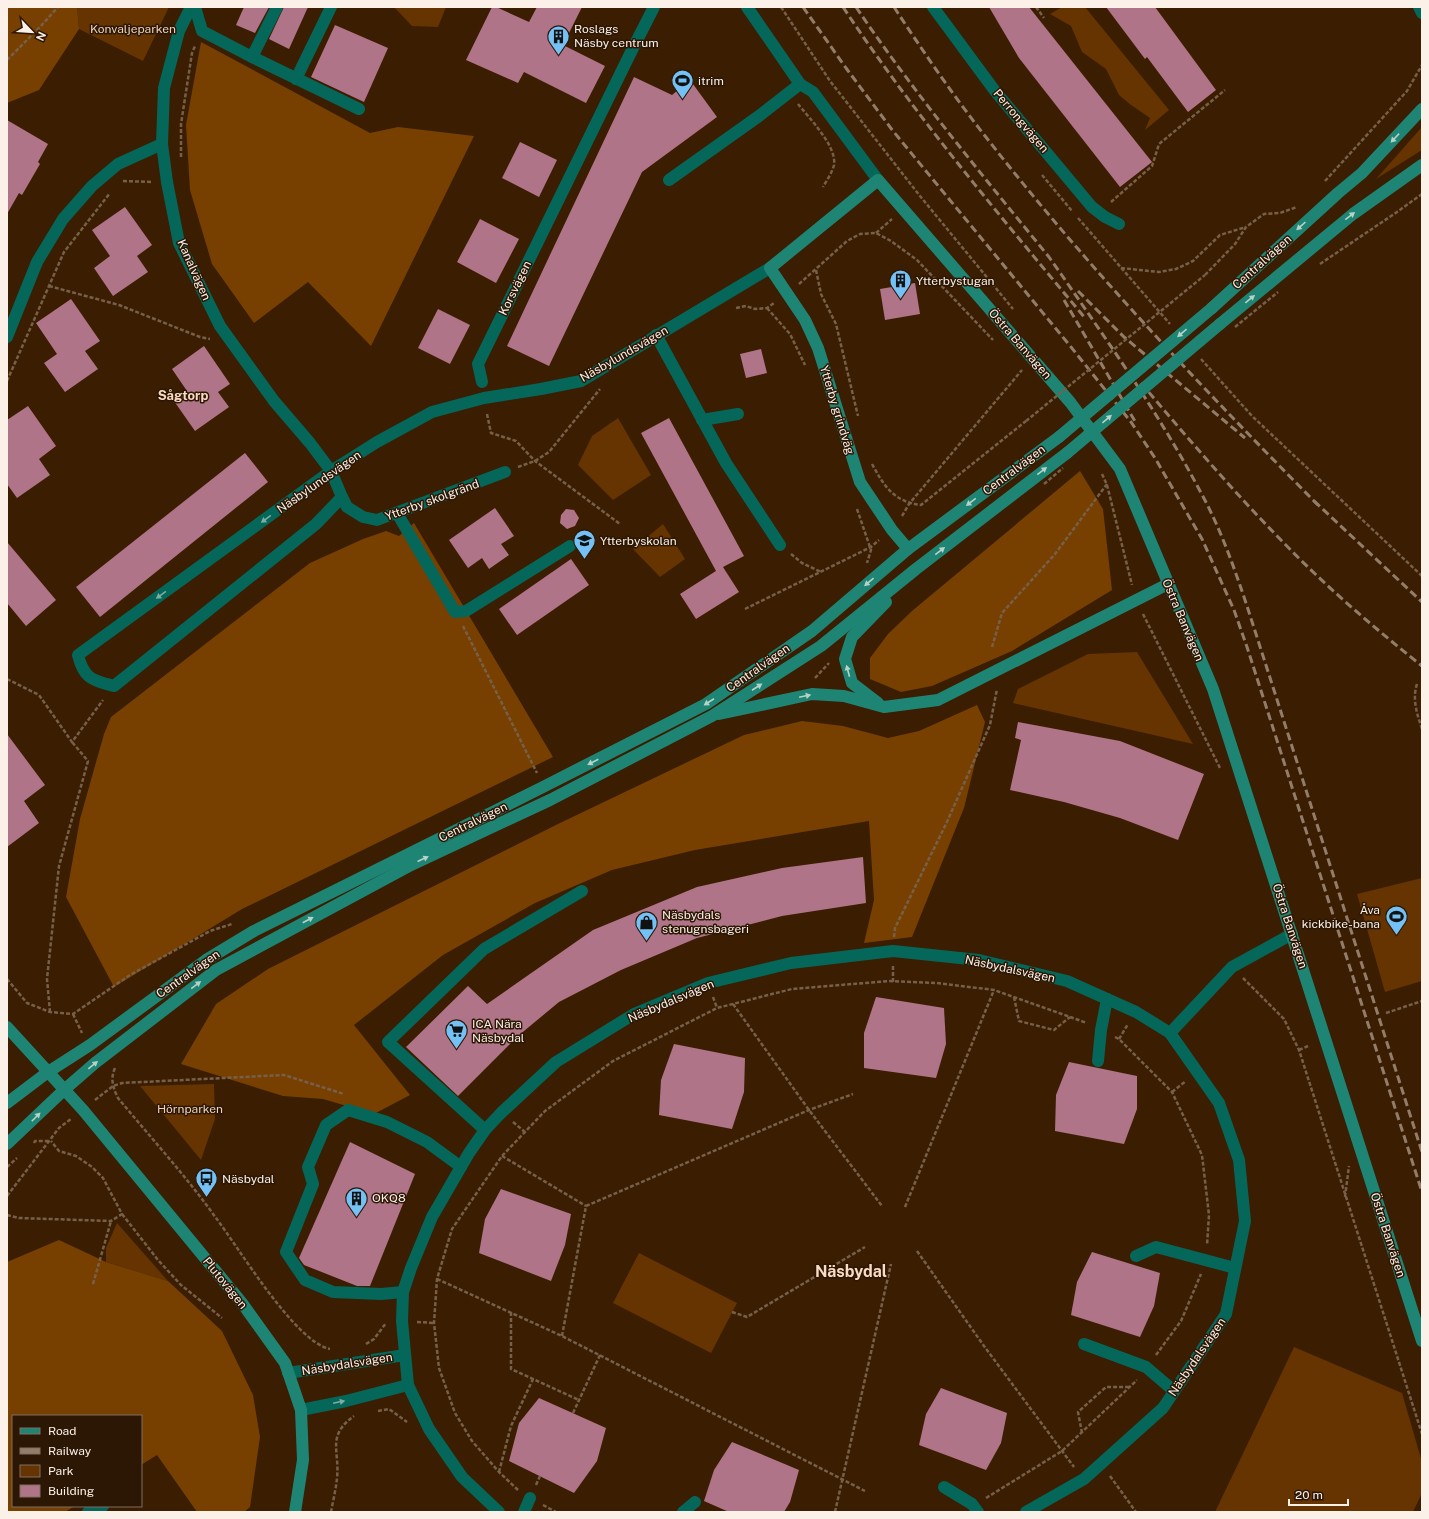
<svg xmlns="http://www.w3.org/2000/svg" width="1429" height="1519" font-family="'Public Sans',sans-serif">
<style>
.green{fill:#653400}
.forest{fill:#774000}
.building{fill:#af7487}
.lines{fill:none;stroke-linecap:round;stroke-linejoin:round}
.path{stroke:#77604a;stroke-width:2.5;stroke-dasharray:4 2;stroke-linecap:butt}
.lane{stroke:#046759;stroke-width:12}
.street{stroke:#046759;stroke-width:12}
.secondary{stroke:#1e8575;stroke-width:12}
.rail{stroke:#927d6a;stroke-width:3;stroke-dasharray:8 4;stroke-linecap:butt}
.path-bridge{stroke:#77604a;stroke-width:2.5;stroke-dasharray:4 2;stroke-linecap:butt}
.secondary-bridge{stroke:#1e8575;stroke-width:12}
.oneway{fill:#b9d1c6}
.oneway2{fill:#80aca1}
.labels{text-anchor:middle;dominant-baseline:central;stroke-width:3;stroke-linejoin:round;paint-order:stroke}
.park-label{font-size:12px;fill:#edd2be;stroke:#2c1604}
.poi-label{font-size:12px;fill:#fbf1e9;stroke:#2c1604;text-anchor:start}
.street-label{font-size:12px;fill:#fbf1e9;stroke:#2c1604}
.neighbourhood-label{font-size:13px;font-weight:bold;fill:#fadbc4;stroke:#2c1604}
.district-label{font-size:16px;font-weight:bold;fill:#fadbc4;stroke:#2c1604}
</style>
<rect width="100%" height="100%" fill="#3b1d01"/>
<g class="green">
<polygon points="77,7 169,7 143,61 79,29"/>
<polygon points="394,7 446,7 438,27 412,26"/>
<polygon points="1062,7 1085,7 1169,110 1145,130 1150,118 1131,105 1119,95 1106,69 1082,52 1071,26 1050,14"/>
<polygon points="1422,127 1422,150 1376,179"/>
<polygon points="618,418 651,475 613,500 578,465 592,436"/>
<polygon points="663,524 685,559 660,577 633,549"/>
<polygon points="1137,652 1193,744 1013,703 1018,689 1088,654"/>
<polygon points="1422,878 1422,981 1385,992 1357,894"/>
<polygon points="214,1084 215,1119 201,1160 140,1086"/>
<polygon points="117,1223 168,1281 106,1262 106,1248"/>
<polygon points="639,1253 737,1303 711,1353 613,1303"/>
<polygon points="1294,1347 1402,1393 1422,1462 1422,1493 1413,1512 1215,1512"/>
</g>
<g class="forest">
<polygon points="7,7 77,7 79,29 39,90 7,103"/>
<polygon points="201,42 370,133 398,127 474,136 371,346 308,282 254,323 212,264 190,190 186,125"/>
<polygon points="1080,471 1103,509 1112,590 1012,651 932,686 901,692 870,679 870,658 888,634 912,611"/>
<polygon points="414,523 553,757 242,909 114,987 66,897 80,819 104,734 111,717 310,563 363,539 386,531 399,536"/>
<polygon points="977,705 985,722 964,808 912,937 864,943 874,900 869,821 695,850 612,870 535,903 443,955 354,1025 410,1095 374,1114 323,1099 283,1096 181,1064 216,1004 268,969 560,823 744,735 802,721 843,726 888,738 919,731"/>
<polygon points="59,1240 106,1262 168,1281 222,1331 253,1395 260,1437 250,1507 244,1512 197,1512 157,1455 141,1465 141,1416 13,1416 13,1506 75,1506 65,1512 7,1512 7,1262"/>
</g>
<g class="building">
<polygon points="244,7 269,7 255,33 236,25"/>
<polygon points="284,7 308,7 289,49 269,39"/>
<polygon points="492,7 496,7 529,22 537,7 582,7 563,45 605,66 586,103 524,72 518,83 466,60"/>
<polygon points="989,7 1029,7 1152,162 1120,187 1019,58"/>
<polygon points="1106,7 1155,7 1216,90 1188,112 1147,57 1145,59"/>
<polygon points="335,25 388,48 364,102 311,77"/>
<polygon points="634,77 672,95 690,80 717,117 642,172 549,366 507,346"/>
<polygon points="7,120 48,144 38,162 40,164 22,195 19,193 7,214"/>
<polygon points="520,142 557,160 539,197 502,178"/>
<polygon points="125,207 152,245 137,256 148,272 113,296 94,268 110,256 92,230"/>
<polygon points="480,219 519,239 496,283 457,262"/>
<polygon points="915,283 920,314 885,320 880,289"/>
<polygon points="71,299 100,341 85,351 98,369 65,392 44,363 57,354 36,323"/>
<polygon points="438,309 470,325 450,364 418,348"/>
<polygon points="204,346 230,384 218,392 229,407 195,431 174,401 187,391 172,369"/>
<polygon points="761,349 767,373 746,378 740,354"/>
<polygon points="28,406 56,446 39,459 50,475 17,498 7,484 7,420"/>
<polygon points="669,418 744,556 723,567 739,592 696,619 680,594 719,569 716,571 641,433"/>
<polygon points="245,453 268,482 100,617 76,587"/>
<polygon points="495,508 514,536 501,544 509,555 489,569 482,558 468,568 449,540"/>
<polygon points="566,509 574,510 579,518 575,526 567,529 560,523 561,515"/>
<polygon points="7,542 56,600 26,626 7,603"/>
<polygon points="571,559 589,585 517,635 499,609"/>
<polygon points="1018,722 1120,741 1204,774 1178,840 1120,818 1064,802 1010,790 1021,740 1015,738"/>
<polygon points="7,734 45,785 24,801 39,823 7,847"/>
<polygon points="863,857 866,903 782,916 697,938 621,970 559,1002 518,1036 458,1096 406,1047 468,986 487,1004 593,930 697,887 782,868"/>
<polygon points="876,997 944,1008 946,1044 936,1078 864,1068 864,1033"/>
<polygon points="674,1044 745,1058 744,1092 732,1129 659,1115 661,1080"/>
<polygon points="1069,1062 1137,1076 1137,1109 1124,1144 1055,1131 1056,1095"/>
<polygon points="350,1142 415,1174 370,1286 357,1286 304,1265 299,1258"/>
<polygon points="501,1189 571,1214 565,1245 551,1281 479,1253 485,1219"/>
<polygon points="1092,1252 1160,1273 1154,1306 1140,1337 1071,1315 1077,1282"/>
<polygon points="941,1388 1007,1413 1001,1443 986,1470 919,1445 926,1414"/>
<polygon points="539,1398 606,1428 597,1461 574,1493 509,1461 519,1423"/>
<polygon points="732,1442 799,1470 790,1502 784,1512 729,1512 704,1501 714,1470"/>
</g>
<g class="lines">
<g class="path">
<polyline points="781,7 830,81 920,196 1013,309"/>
<polyline points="1036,7 1044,18"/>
<polyline points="7,60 40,27 58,7"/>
<path d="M798,104c11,14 39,42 36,61 -2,8 -7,15 -11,22"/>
<polyline points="181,157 181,124 192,53 195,46"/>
<polyline points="1042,175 1072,211"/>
<polyline points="123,181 152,182"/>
<polyline points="1325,181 1407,91 1422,65"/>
<polyline points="1111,202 1152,166 1159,144 1225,90"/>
<polyline points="1078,218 1170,324"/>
<polyline points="876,233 892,219"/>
<polyline points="1320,264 1397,212 1422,194"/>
<polyline points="1121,268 1159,272 1176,269 1193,261 1220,235 1246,227"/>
<polyline points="816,270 821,294 836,324 858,416"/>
<polyline points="1205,275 1235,244 1246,227 1264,214 1280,213 1297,207"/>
<polyline points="799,284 847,241 860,234 876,233 891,241 917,260 993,340"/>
<polyline points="49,286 119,305 200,337 210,339"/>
<polyline points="736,308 746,306 755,309 767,308 774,303"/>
<polyline points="767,308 790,334 805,365"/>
<polyline points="1201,359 1252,416 1422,576"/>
<polyline points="7,381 64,252 110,193"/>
<polyline points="487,414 491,433 516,441 535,461 620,524"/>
<path d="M872,464c12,22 22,38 49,41l105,-84"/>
<polyline points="518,467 535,461 549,452 600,389"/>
<polyline points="1102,474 1107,485 1132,585"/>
<polyline points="857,509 871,550 867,563"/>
<polyline points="902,516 909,504 1022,370"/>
<polyline points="791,554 802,563 821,572"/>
<polyline points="745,609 871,547 879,540"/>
<polyline points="1143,614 1220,768"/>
<polyline points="463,626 537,773"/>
<polyline points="992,647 1002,613 1055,554 1107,484"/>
<polyline points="815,678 829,663"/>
<polyline points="7,679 39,695 72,742 103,700"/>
<path d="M1417,684c-5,15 0,30 5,45"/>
<polyline points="894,937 895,928 946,824 990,725 997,689"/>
<polyline points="893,966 893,982"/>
<polyline points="1243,978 1284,1019 1299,1050 1422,1434"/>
<polyline points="7,979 27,1003 50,1012 73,1014 130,975 210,931 232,924"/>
<polyline points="713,997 717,1008"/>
<polyline points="1014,997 1019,1021 1054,1030 1070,1017"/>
<polyline points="733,1004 809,1110 882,1206"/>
<polyline points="50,1012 47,979 59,866 88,761 72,742"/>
<polyline points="1386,1013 1422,1001"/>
<polyline points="73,1014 82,1033"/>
<polyline points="1115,1037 1119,1039 1172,1092 1202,1155 1209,1215 1207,1245"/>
<polyline points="1119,1039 1128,1024"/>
<polyline points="1299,1050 1308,1046"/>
<path d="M115,1068c-5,11 -2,20 3,30 33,40 68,78 98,120 23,30 79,124 114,131"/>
<polyline points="1172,1092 1186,1081"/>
<polyline points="95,1100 113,1086 122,1083 284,1075 344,1094"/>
<polyline points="513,1122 525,1132"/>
<polyline points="34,1143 35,1141 50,1141"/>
<polyline points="502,1156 586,1206"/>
<polyline points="7,1167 17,1158"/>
<polyline points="7,1196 59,1128 71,1119"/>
<polyline points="1345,1197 1349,1166"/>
<polyline points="586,1206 809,1110 853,1094"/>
<polyline points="905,1207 994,990"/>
<polyline points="122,1214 158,1260 181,1285 222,1318"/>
<polyline points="7,1215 19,1218 111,1221 122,1214 103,1178 92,1167 76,1156 59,1151 51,1141"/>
<polyline points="917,1251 984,1346 1074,1467"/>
<polyline points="437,1279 562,1336 865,1491"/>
<polyline points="93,1284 111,1221"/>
<polyline points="511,1312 511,1369 579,1400"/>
<polyline points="732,1312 747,1317 865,1247"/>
<polyline points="417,1322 434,1323"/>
<polyline points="562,1336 586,1206"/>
<polyline points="366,1344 374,1339 386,1323"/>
<polyline points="1156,1355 1181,1321 1201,1274"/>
<polyline points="378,1411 389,1409 407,1422"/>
<polyline points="573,1413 600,1355"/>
<polyline points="1082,1433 1078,1412 1106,1387 1130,1387"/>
<polyline points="499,1472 511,1426 533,1379"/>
<polyline points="1110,1476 1136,1512"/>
<polyline points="536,1485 540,1476"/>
<polyline points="518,1490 499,1472 472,1441 455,1413 439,1368 434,1323 437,1279 452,1229 502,1156 545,1111 613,1061 717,1008 792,989 889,981 937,983 994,990 1087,1023"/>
<polyline points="986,1498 1062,1451 1137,1380"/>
<polyline points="543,1505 556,1512"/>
<path d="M331,1512c2,-11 5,-23 6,-34 3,-27 -11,-42 17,-62"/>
<polyline points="835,1512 891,1264"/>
</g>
<g class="lane">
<polyline points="669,180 759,116 800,84"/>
<polyline points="656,335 726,463 780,545"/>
<polyline points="702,420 738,414"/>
<polyline points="342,497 347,507 363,517 377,520 505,472"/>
<polyline points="397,513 455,612 466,611 570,546"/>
<polyline points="485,1130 388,1042 484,949 582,891"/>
<polyline points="403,1292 381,1294 333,1292 305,1280 286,1252 313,1184 308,1167 326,1125 348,1110 387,1122 427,1142 461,1167"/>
<polyline points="88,1512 103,1506"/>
</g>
<g class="street">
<path d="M191,7l-12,24 -15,57 -2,56 5,38 12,61 41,83 54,75 36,42 21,28 11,26 -26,27 -202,162c-22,-6 -30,-7 -36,-31l253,-184 46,-29 55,-30 52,-14 57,-9 40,-8 189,-113"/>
<polyline points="195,7 202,31 252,57 359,109"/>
<polyline points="747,7 800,84 813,92 878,180"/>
<polyline points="933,7 995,91 1092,207 1105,217 1119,224"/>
<polyline points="1419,7 1422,13"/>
<polyline points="252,57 277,7"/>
<polyline points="296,79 331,7"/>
<polyline points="7,337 37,262 63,219 92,186 118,164 162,144"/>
<polyline points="482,382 478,364 632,50 654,7"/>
<polyline points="1098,1061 1101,1030 1107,999"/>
<polyline points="1136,1256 1156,1247 1235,1268"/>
<polyline points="1084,1344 1146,1367 1174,1391"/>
<polyline points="288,1373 405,1355"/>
<polyline points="301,1410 346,1401 408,1385"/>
<polyline points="944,1487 972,1504 978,1512"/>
<polyline points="499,1512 462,1477 429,1429 408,1385 402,1321 403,1292 411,1268 432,1217 469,1153 485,1130 501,1113 556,1062 634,1014 708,983 791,963 893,951 979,960 1067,981 1136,1012 1170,1033 1232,967 1292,934"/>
<polyline points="524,1512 530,1498"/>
<polyline points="683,1512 695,1502"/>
<polyline points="1026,1512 1084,1479 1163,1408 1226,1314 1245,1221 1239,1160 1219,1103 1170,1033"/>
</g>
<g class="secondary">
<polyline points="1212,308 1338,193 1362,173 1422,109"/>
<polyline points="1220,324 1353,214 1422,165"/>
<polyline points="908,549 892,530 860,482 818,348 805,320 770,268 878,180 1070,402 1120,469 1213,689 1422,1341"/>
<polyline points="878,703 852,683 845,659 852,637 886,602"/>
<polyline points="719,714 812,694 844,696 884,707 938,700 1168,584"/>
<polyline points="7,1027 83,1110 242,1303 285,1363 301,1410 303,1460 295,1512"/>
<polyline points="7,1103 48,1072 90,1045 206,960 254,931 543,787 706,704 812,631 908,549 1059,437"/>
<polyline points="7,1144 64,1090 95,1063 216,970 411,865 550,800 712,716 821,646 916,569 1067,453"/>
</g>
<g class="rail">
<polyline points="803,7 846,68 893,131 1071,347 1131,422 1155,458 1202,539 1234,610 1247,647 1422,1192"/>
<path d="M843,7c73,110 158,210 242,311"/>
<path d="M856,7c59,87 126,168 193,250l12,17c49,71 99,141 139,217 20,36 34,76 47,115l175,546"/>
<path d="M894,7c30,46 61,91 95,134 101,129 214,248 329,364"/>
<polyline points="1078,291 1124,337 1245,438"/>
<polyline points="1064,300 1136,423"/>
<path d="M1141,383c45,53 90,106 139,156 44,46 92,87 142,127"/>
<polyline points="1314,501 1422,602"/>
</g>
<g class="path-bridge">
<polyline points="1235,327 1278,292"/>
<polyline points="1026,421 1205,275"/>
<polyline points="1044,484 1063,468"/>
</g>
<g class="secondary-bridge">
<polyline points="1059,437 1212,308"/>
<polyline points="1067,453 1220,324"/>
</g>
</g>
<defs><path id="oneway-solid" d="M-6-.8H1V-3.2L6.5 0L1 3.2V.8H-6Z"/></defs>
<g class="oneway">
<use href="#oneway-solid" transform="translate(1395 138) rotate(133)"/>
<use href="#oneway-solid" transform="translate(1350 216) rotate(-38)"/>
<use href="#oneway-solid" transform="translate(1301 226) rotate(138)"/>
<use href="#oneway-solid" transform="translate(1250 299) rotate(-39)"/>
<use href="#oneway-solid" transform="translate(1182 333) rotate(140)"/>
<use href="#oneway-solid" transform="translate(1107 419) rotate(-40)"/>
<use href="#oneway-solid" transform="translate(1042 471) rotate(-38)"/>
<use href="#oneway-solid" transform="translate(971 502) rotate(143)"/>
<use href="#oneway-solid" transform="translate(940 551) rotate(-38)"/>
<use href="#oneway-solid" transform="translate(869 582) rotate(140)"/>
<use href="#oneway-solid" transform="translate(848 671) rotate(-105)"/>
<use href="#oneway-solid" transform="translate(757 687) rotate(-33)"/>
<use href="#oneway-solid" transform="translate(805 696) rotate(-12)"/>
<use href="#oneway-solid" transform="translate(709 702) rotate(147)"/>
<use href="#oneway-solid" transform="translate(593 762) rotate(153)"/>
<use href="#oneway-solid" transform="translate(423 859) rotate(-25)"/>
<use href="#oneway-solid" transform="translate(308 920) rotate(-28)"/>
<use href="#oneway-solid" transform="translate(196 985) rotate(-37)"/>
<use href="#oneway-solid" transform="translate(93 1065) rotate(-39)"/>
<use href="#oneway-solid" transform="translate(36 1117) rotate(-45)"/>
</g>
<g class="oneway2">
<use href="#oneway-solid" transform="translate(266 519) rotate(144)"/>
<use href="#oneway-solid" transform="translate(161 595) rotate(144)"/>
<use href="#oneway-solid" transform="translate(339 1402) rotate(-12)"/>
</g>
<defs>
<symbol id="building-pin" viewBox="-11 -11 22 30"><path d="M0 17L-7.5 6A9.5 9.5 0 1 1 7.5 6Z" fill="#73c1f5" stroke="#2c1604"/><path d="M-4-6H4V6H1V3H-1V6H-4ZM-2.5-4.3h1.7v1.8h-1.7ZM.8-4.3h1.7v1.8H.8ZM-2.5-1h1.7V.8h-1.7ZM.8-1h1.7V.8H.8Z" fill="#111"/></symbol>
<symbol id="stadium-pin" viewBox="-11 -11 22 30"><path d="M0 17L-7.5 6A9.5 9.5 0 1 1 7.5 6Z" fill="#73c1f5" stroke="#2c1604"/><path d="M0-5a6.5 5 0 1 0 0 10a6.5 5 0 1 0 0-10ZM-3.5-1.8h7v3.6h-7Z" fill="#111"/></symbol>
<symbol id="school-pin" viewBox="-11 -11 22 30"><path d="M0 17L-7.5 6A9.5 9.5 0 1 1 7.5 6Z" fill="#73c1f5" stroke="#2c1604"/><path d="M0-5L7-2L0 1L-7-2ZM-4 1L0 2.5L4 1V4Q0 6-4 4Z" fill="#111"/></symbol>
<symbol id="shop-pin" viewBox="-11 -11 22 30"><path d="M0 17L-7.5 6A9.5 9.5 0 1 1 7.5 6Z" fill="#73c1f5" stroke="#2c1604"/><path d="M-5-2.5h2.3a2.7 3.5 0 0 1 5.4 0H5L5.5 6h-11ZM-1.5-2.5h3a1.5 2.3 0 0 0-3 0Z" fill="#111"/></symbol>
<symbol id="supermarket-pin" viewBox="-11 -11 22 30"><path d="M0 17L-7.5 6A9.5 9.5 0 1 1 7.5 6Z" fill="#73c1f5" stroke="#2c1604"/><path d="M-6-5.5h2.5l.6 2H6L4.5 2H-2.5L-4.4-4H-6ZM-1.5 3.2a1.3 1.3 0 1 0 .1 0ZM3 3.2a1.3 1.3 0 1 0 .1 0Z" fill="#111"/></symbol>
<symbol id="bus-pin" viewBox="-11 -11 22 30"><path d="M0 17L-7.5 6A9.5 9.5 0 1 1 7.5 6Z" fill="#73c1f5" stroke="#2c1604"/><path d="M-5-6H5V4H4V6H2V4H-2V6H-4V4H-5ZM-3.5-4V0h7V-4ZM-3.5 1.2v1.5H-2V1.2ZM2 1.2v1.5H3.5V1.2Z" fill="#111"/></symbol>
</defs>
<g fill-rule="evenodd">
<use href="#building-pin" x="546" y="24" width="25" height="34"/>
<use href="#stadium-pin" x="670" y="68" width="25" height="34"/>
<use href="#building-pin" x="888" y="268" width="25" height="34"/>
<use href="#school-pin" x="572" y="528" width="25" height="34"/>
<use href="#stadium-pin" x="1384" y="904" width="25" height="34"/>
<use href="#shop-pin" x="634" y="910" width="25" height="34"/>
<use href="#supermarket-pin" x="444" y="1018" width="25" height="34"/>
<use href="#bus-pin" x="194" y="1166" width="25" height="34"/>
<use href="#building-pin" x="344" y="1186" width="25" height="34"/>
</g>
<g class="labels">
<g class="park-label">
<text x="133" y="29">Konvaljeparken</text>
<text x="190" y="1109">Hörnparken</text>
</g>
<g class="poi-label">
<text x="574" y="29">Roslags<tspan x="574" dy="14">Näsby centrum</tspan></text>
<text x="698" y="81">itrim</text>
<text x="916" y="281">Ytterbystugan</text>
<text x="600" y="541">Ytterbyskolan</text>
<text x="1380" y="910" text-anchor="end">Åva<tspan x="1380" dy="14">kickbike-bana</tspan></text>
<text x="662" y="915">Näsbydals<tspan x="662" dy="14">stenugnsbageri</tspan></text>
<text x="472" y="1024">ICA Nära<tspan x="472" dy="14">Näsbydal</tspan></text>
<text x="222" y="1179">Näsbydal</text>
<text x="372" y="1198">OKQ8</text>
</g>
<g class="street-label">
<text transform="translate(1021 121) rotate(50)">Perrongvägen</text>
<text transform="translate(1262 262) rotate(-42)">Centralvägen</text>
<text transform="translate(194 270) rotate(66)">Kanalvägen</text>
<text transform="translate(515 288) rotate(-64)">Korsvägen</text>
<text transform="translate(1020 344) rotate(49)">Östra Banvägen</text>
<text transform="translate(624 354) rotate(-30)">Näsbylundsvägen</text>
<text transform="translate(837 410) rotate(73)">Ytterby grindväg</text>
<text transform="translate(1014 470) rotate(-37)">Centralvägen</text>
<text transform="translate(319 482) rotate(-35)">Näsbylundsvägen</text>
<text transform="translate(432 500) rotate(-20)">Ytterby skolgränd</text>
<text transform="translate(1183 620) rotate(67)">Östra Banvägen</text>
<text transform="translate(758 668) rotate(-35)">Centralvägen</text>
<text transform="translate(473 822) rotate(-26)">Centralvägen</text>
<text transform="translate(1290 926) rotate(72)">Östra Banvägen</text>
<text transform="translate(1010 969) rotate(12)">Näsbydalsvägen</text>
<text transform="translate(188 974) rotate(-35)">Centralvägen</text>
<text transform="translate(671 1001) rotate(-23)">Näsbydalsvägen</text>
<text transform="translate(1388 1235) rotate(72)">Östra Banvägen</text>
<text transform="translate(225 1283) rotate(51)">Plutovägen</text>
<text transform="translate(1197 1357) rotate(-56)">Näsbydalsvägen</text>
<text transform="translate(347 1364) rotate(-9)">Näsbydalsvägen</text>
</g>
<g class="neighbourhood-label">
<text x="183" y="395">Sågtorp</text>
</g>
<g class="district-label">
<text x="851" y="1271">Näsbydal</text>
</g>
</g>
<rect width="1429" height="1519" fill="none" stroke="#fbf1e9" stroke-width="16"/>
<rect x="12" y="1415" width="130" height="92" fill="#2c1604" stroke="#7f6e60"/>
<rect x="20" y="1428" width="20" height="6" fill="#1e8575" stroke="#7f6e60"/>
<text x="48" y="1435" font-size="12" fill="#fbf1e9">Road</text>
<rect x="20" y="1448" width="20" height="6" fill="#927d6a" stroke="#7f6e60"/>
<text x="48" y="1455" font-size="12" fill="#fbf1e9">Railway</text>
<rect x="20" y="1465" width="20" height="12" fill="#653400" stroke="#7f6e60"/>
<text x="48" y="1475" font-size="12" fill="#fbf1e9">Park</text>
<rect x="20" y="1485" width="20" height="12" fill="#af7487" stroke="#7f6e60"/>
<text x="48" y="1495" font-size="12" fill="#fbf1e9">Building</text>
<g transform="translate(32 32) rotate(115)" stroke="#2c1604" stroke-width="3" paint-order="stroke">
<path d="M0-3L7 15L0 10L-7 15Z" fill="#fbf1e9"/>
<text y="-6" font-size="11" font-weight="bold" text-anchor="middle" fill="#fbf1e9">N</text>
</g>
<path d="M1289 1499v6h59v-6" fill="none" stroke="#fbf1e9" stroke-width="2"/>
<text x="1295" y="1499" font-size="12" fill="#fbf1e9" stroke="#2c1604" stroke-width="3" paint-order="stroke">20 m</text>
</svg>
